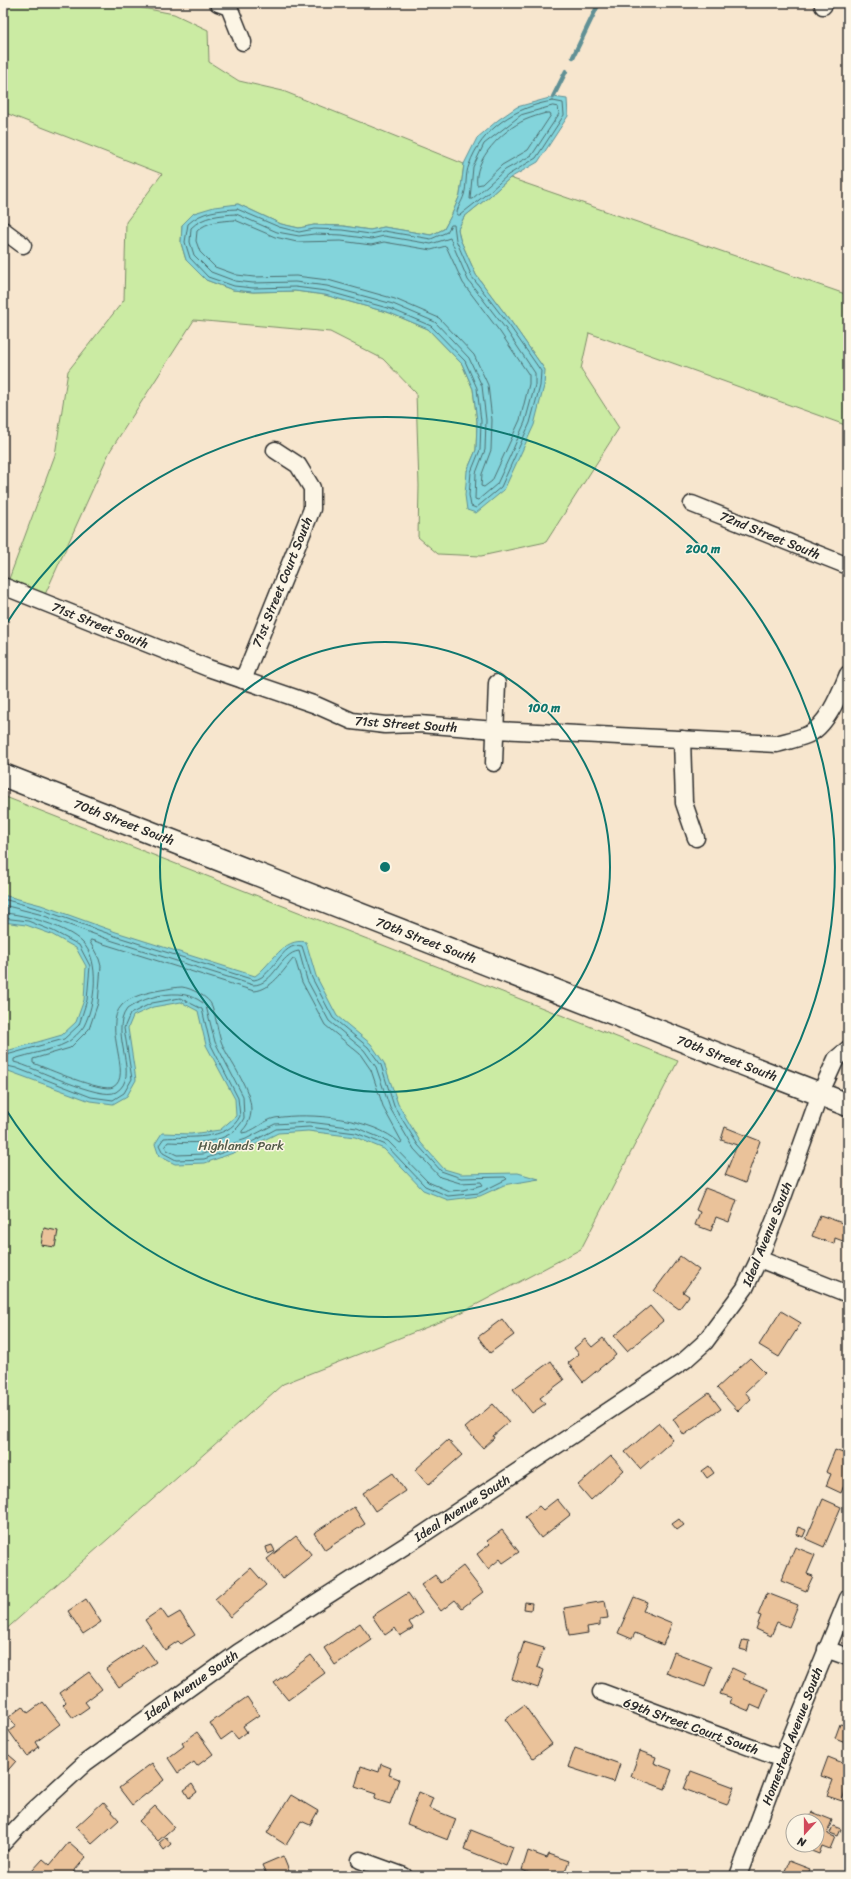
<svg xmlns="http://www.w3.org/2000/svg" width="851" height="1879" font-family="Sriracha,sans-serif">
<style>
.green{fill:#cbeba3;stroke:#7b8b67}
.water{fill:#83d4db;stroke:#609095}
.lines{fill:none;stroke-linecap:round;stroke-linejoin:round}
.shore{stroke:#4e6f71;stroke-width:1}
.stream{stroke:#609095;stroke-width:4.5}
.building{fill:#eac29a;stroke:#2b2b2b}
.street-casing{stroke:#2b2b2b;stroke-width:19}
.secondary-casing{stroke:#2b2b2b;stroke-width:25}
.street{stroke:#fcf5e5;stroke-width:16}
.secondary{stroke:#fcf5e5;stroke-width:22}
.ring{fill:none;stroke:#0f766e;stroke-width:2}
.labels{text-anchor:middle;dominant-baseline:central;stroke-width:3;stroke-linejoin:round;paint-order:stroke}
.street-label{font-size:13px;fill:#2b2b2b;stroke:#fcf5e5}
.park-label{font-size:13px;fill:#535b49;stroke:#fcf5e5}
.centre{fill:#0f766e;stroke:#fcf5e5;stroke-width:2}
.ring-label{font-size:12px;text-anchor:middle;font-weight:bold;fill:#0f766e;stroke:#fcf5e5;stroke-width:3;stroke-linejoin:round;paint-order:stroke}
</style>
<rect width="100%" height="100%" fill="#f7e6ce"/>
<filter id="ink" filterUnits="userSpaceOnUse"><feTurbulence type="fractalNoise" baseFrequency=".025" numOctaves="2"/><feDisplacementMap in="SourceGraphic" scale="8" xChannelSelector="R" yChannelSelector="G"/><feConvolveMatrix kernelMatrix="1 2 1 2 8 2 1 2 1" color-interpolation-filters="sRGB"/></filter>
<g filter="url(#ink)">
<g class="green">
<polygon points="3,3 117,3 174,14 208,30 209,62 239,81 283,91 464,164 460,195 452,214 444,229 431,235 384,227 370,230 343,226 314,225 299,228 281,224 238,204 194,213 182,225 181,243 186,260 206,280 233,290 253,292 295,291 325,295 390,313 428,329 462,364 473,389 477,421 476,450 467,471 545,370 512,323 476,275 460,239 458,229 464,217 491,195 510,178 848,295 848,426 589,333 581,369 619,428 546,542 481,556 438,554 418,537 419,486 416,393 383,359 330,332 194,320 110,451 42,601 6,587 55,455 68,371 124,300 126,222 162,174 3,112"/>
<polygon points="3,796 678,1061 581,1249 455,1316 283,1384 3,1632"/>
</g>
<g class="water">
<polygon points="553,97 567,99 568,116 538,162 510,178 491,195 464,217 458,229 460,239 476,275 512,323 545,370 544,386 534,425 504,490 476,513 467,510 465,495 467,471 476,450 477,421 473,389 462,364 428,329 390,313 325,295 295,291 253,292 233,290 206,280 186,260 181,243 182,225 194,213 214,207 238,204 281,224 299,228 314,225 343,226 370,230 384,227 431,235 444,229 452,214 460,195 464,164 477,138 498,120 517,107"/>
<path d="M3,895l38,10 75,27 139,44c17,-12 28,-39 51,-34l10,34 21,40 34,28 13,19 14,41 23,39 23,26 17,5 57,-1 21,6 -35,6 -24,11 -32,4 -25,-10 -39,-41 -29,-12 -47,-6 -30,2 -28,14 -45,16 -30,1 -16,-8 -4,-12 7,-11 29,1 29,-4 16,-14 -1,-17 -29,-54 -8,-34 -17,-9 -28,5 -20,9 -5,12 8,52 -9,16 -14,8 -23,-3 -87,-32v-17l59,-17 14,-13 8,-22 2,-34 -10,-18 -25,-14 -25,-9 -23,-3z"/>
</g>
<g class="lines">
<g class="shore">
<path d="M553,101l10,2 1,12 -28,43 -28,17 -19,17 -29,23h-3c-1,-6 5,-13 7,-20 3,-9 1,-21 5,-30 12,-36 48,-59 84,-64z"/>
<polygon points="553,106 558,107 559,114 532,155 505,170 472,199 470,199 473,167 484,144 521,115"/>
<path d="M546,113h4l1,2 -23,35 -26,15 -20,19 -5,1c-4,-26 26,-55 48,-65 7,-3 14,-5 21,-7z"/>
<path d="M237,209l42,18 20,5 15,-3 28,1 28,4 14,-3 47,8 16,-7 4,-7h3l2,15 16,37 37,48 32,46 -1,15 -10,37 -29,64 -25,21 -5,-2 -2,-11 2,-23 9,-22 1,-29 -4,-33 -12,-27 -34,-35 -40,-17 -65,-18 -31,-4 -42,1 -19,-2 -26,-9 -18,-19 -5,-16 3,-18c14,-13 31,-14 49,-15z"/>
<path d="M236,214l41,18 22,4 15,-2 28,1 29,4 13,-3 47,8 19,-6 18,42 37,48 30,45v12l-10,37 -15,34 -13,28 -19,16 -3,-1 1,-26 9,-23 1,-30 -4,-34 -13,-28 -34,-36 -42,-18 -66,-18 -32,-4 -42,1 -18,-2 -24,-9 -17,-17 -4,-13 1,-14c12,-12 29,-13 45,-14z"/>
<path d="M235,220l40,17 22,5 44,-1 30,4 13,-3 47,8 15,-4 17,37 37,49 29,43v9l-9,36 -28,61 -8,6 -3,-1 1,-12 9,-24 1,-30 -4,-35 -14,-30 -35,-37 -44,-19 -67,-19 -32,-4 -42,1 -17,-2 -22,-8 -15,-15 -4,-11 1,-10c10,-10 25,-10 38,-11z"/>
<path d="M3,899l37,10 75,27 139,44c20,-3 27,-39 48,-34l10,32 21,40 35,29 13,18 13,41 24,39 23,26 20,7 44,-1 2,2 -28,14 -31,3 -23,-10 -39,-41 -30,-12 -47,-6 -33,2 -28,15 -44,15 -28,1 -13,-7 -4,-8 5,-7c23,-2 64,4 76,-22l-2,-18 -28,-55 -8,-34 -22,-11 -28,5 -22,11 -6,14 8,51 -8,14 -11,7 -22,-3 -75,-29 -13,-3"/>
<path d="M3,905l36,9 74,27 140,44c21,0 27,-32 46,-34l8,29 22,41 35,29 12,17 14,41 24,41 26,28 20,6 21,-1 2,3 -19,5 -15,1 -21,-9 -40,-41 -31,-13 -48,-6 -34,2 -29,15 -43,15 -26,1 -10,-5 -2,-4 3,-4c25,1 63,4 76,-24l-1,-22 -28,-54 -9,-36c-19,-21 -59,-11 -79,3 -19,25 15,67 -11,83 -16,9 -82,-25 -102,-30v-3c15,-5 39,-9 52,-16 6,-3 15,-12 18,-17 11,-21 17,-66 -2,-84 -15,-15 -57,-28 -79,-29"/>
<polyline points="3,918 28,921 53,931 79,945 90,966 87,1000 79,1025 64,1039 3,1056"/>
<path d="M91,940l163,51c17,-1 29,-20 39,-32h2l7,23 23,43 35,29 11,16 13,39 18,33 -2,1c-27,-25 -90,-31 -125,-25 -11,2 -21,14 -33,15v-2c18,-18 5,-41 -5,-60 -6,-11 -14,-22 -17,-33 -3,-10 -4,-22 -8,-32 -3,-9 -21,-18 -30,-19 -6,0 -14,2 -21,3 -12,2 -30,6 -39,15 -21,22 12,71 -9,82 -10,6 -67,-19 -80,-24v-4l37,-11 19,-19 9,-26 3,-37 -2,-7 -9,-17z"/>
</g>
<g class="stream">
<polyline points="573,57 599,3"/>
<polyline points="553,97 566,71"/>
</g>
</g>
<g class="building">
<polygon points="725,1127 760,1141 745,1183 725,1175 737,1145 721,1140"/>
<polygon points="705,1188 737,1200 729,1222 716,1217 711,1231 695,1225 700,1212 696,1210"/>
<polygon points="820,1215 848,1225 848,1243 835,1238 834,1244 812,1236"/>
<polygon points="44,1228 58,1231 55,1247 41,1245"/>
<polygon points="680,1256 699,1270 683,1292 689,1296 679,1309 654,1291"/>
<polygon points="650,1306 663,1321 627,1351 614,1336"/>
<polygon points="781,1311 801,1323 779,1357 759,1345"/>
<polygon points="502,1319 514,1335 490,1353 478,1337"/>
<polygon points="603,1338 616,1355 583,1382 568,1363 579,1354 574,1348 585,1339 592,1347"/>
<polygon points="750,1358 765,1373 745,1392 751,1399 738,1411 717,1388"/>
<polygon points="551,1361 564,1380 540,1398 545,1404 532,1413 513,1389"/>
<polygon points="709,1393 721,1409 684,1435 673,1419"/>
<polygon points="493,1404 509,1422 493,1436 494,1438 483,1448 465,1428"/>
<polygon points="659,1423 673,1440 640,1469 625,1452"/>
<polygon points="448,1440 462,1455 428,1485 415,1470"/>
<polygon points="835,1450 848,1455 848,1481 846,1480 841,1493 826,1486 831,1474 826,1472"/>
<polygon points="611,1456 624,1470 591,1500 578,1485"/>
<polygon points="709,1466 714,1473 707,1478 702,1471"/>
<polygon points="393,1473 405,1491 375,1511 363,1493"/>
<polygon points="557,1499 570,1515 541,1538 525,1517 539,1506 543,1510"/>
<polygon points="823,1499 841,1507 824,1547 806,1539"/>
<polygon points="354,1507 365,1524 325,1550 314,1533"/>
<polygon points="679,1519 684,1525 677,1530 672,1524"/>
<polygon points="798,1527 806,1530 803,1537 796,1534"/>
<polygon points="502,1530 519,1552 503,1563 500,1559 488,1569 477,1554 490,1544 487,1541"/>
<polygon points="296,1536 312,1555 282,1579 267,1559"/>
<polygon points="272,1545 275,1551 268,1554 266,1547"/>
<polygon points="795,1547 815,1555 807,1574 813,1576 806,1591 781,1581"/>
<polygon points="463,1566 483,1592 462,1608 455,1600 441,1611 421,1585 435,1575 441,1583"/>
<polygon points="251,1568 266,1585 230,1617 215,1599"/>
<polygon points="408,1593 422,1613 409,1622 413,1628 400,1636 395,1628 385,1635 372,1616"/>
<polygon points="767,1593 798,1605 789,1627 777,1622 771,1636 756,1629 761,1616 758,1615"/>
<polygon points="634,1597 647,1602 643,1611 672,1623 663,1645 635,1633 632,1639 618,1633"/>
<polygon points="86,1599 101,1622 83,1634 68,1611"/>
<polygon points="605,1601 608,1618 600,1619 600,1625 587,1627 588,1633 569,1636 564,1608"/>
<polygon points="525,1602 532,1603 531,1610 524,1609"/>
<polygon points="161,1609 168,1619 180,1612 195,1635 181,1644 178,1641 165,1650 145,1620"/>
<polygon points="360,1623 372,1640 335,1665 324,1648"/>
<polygon points="743,1640 749,1641 747,1651 740,1649"/>
<polygon points="524,1642 544,1648 537,1667 544,1670 538,1688 512,1679"/>
<polygon points="143,1644 156,1662 119,1687 106,1669"/>
<polygon points="674,1652 712,1667 705,1687 666,1673"/>
<polygon points="311,1655 325,1673 288,1700 274,1683"/>
<polygon points="732,1668 745,1674 743,1679 768,1689 760,1709 751,1705 749,1711 730,1703 732,1698 720,1694"/>
<polygon points="89,1672 102,1689 85,1702 89,1707 73,1718 63,1705 66,1702 60,1693"/>
<polygon points="247,1697 259,1715 243,1726 247,1732 238,1739 232,1732 221,1740 210,1723"/>
<polygon points="43,1702 60,1724 36,1742 39,1747 27,1756 9,1731 16,1726 9,1717 23,1706 28,1713"/>
<polygon points="524,1705 552,1744 533,1758 505,1719"/>
<polygon points="848,1715 848,1743 835,1738 840,1724 844,1725"/>
<polygon points="197,1732 213,1754 197,1766 194,1762 178,1773 168,1758 184,1746 182,1743"/>
<polygon points="575,1748 620,1764 614,1782 568,1767"/>
<polygon points="3,1750 16,1761 3,1776"/>
<polygon points="640,1751 656,1757 654,1763 672,1770 665,1789 631,1776"/>
<polygon points="828,1757 848,1765 848,1788 846,1788 842,1801 827,1796 833,1780 821,1776"/>
<polygon points="152,1763 164,1780 132,1805 119,1788"/>
<polygon points="381,1764 391,1768 389,1775 399,1779 390,1804 374,1799 376,1794 355,1787 361,1766 379,1772"/>
<polygon points="691,1771 734,1787 727,1805 684,1789"/>
<polygon points="192,1784 197,1792 189,1798 184,1790"/>
<polygon points="419,1792 433,1798 429,1808 456,1819 448,1840 407,1824"/>
<polygon points="291,1795 318,1811 310,1825 301,1821 286,1845 267,1833"/>
<polygon points="103,1802 119,1820 92,1844 76,1827"/>
<polygon points="155,1806 174,1827 158,1841 139,1821"/>
<polygon points="812,1812 832,1820 827,1834 835,1837 830,1849 822,1846 819,1854 796,1845 817,1845 817,1821 809,1821"/>
<polygon points="833,1826 841,1829 838,1836 830,1833"/>
<polygon points="471,1830 513,1847 506,1866 464,1849"/>
<polygon points="166,1837 171,1844 164,1850 159,1843"/>
<polygon points="69,1842 86,1857 70,1876 38,1876 32,1871 43,1859 50,1865"/>
<polygon points="528,1851 547,1858 549,1854 569,1861 563,1876 537,1876 522,1870"/>
<polygon points="283,1856 291,1876 267,1876 262,1865"/>
<polygon points="789,1861 810,1869 807,1876 783,1876"/>
</g>
<g class="lines">
<defs>
<g id="street">
<polyline points="218,3 229,7 243,42"/>
<polyline points="823,6 825,3"/>
<polyline points="3,230 23,245"/>
<polyline points="692,504 848,566"/>
<path d="M3,586l205,82 108,37 36,16 33,4 34,-1 77,6 281,14c10,-3 20,-5 30,-9 20,-8 33,-42 41,-61"/>
<polyline points="243,680 312,509 312,488 298,465 275,450"/>
<polyline points="682,739 684,803 696,838"/>
<polyline points="494,763 497,683"/>
<polyline points="759,1259 848,1294"/>
<polyline points="826,1649 848,1657"/>
<polyline points="601,1692 782,1759"/>
<polyline points="3,1843 33,1811 85,1763 239,1652 419,1537 685,1360 705,1342 745,1288 759,1259 777,1214 820,1094 836,1059 848,1049"/>
<polyline points="360,1860 404,1876"/>
<polyline points="738,1876 782,1759 848,1598"/>
</g>
<polyline id="secondary" points="3,775 848,1105"/>
</defs>
<use href="#street" class="street-casing"/>
<use href="#secondary" class="secondary-casing"/>
<use href="#street" class="street"/>
<use href="#secondary" class="secondary"/>
</g>
</g>
<g class="ring">
<circle cx="385" cy="867" r="225"/>
<path d="M3 629A450 450 0 1 1 3 1105"/>
</g>
<g class="labels">
<g class="street-label">
<text transform="translate(770 535) rotate(22)">72nd Street South</text>
<text transform="translate(282 582) rotate(-68)">71st Street Court South</text>
<text transform="translate(100 625) rotate(22)">71st Street South</text>
<text transform="translate(406 724) rotate(4)">71st Street South</text>
<text transform="translate(124 822) rotate(21)">70th Street South</text>
<text transform="translate(426 940) rotate(21)">70th Street South</text>
<text transform="translate(727 1058) rotate(21)">70th Street South</text>
<text transform="translate(767 1234) rotate(-68)">Ideal Avenue South</text>
<text transform="translate(462 1508) rotate(-33)">Ideal Avenue South</text>
<text transform="translate(191 1685) rotate(-35)">Ideal Avenue South</text>
<text transform="translate(691 1726) rotate(20)">69th Street Court South</text>
<text transform="translate(792 1736) rotate(-69)">Homestead Avenue South</text>
</g>
<g class="park-label">
<text x="241" y="1145">Highlands Park</text>
</g>
</g>
<circle cx="385" cy="867" r="6" class="centre"/>
<g class="ring-label">
<text x="703" y="553">200 m</text>
<text x="544" y="712">100 m</text>
</g>
<rect width="851" height="1879" fill="none" stroke="#fcf5e5" stroke-width="16"/>
<rect x="8" y="8" width="835" height="1863" fill="none" stroke="#2b2b2b" stroke-width="1.5" filter="url(#ink)"/>
<g transform="translate(805 1833) rotate(201)"><circle r="19" fill="#fcf5e5" stroke="#a8a49b"/>
<path d="M0-3L7 15L0 10L-7 15Z" fill="#d1495b"/>
<text y="-6" font-size="11" font-weight="bold" text-anchor="middle" fill="#2b2b2b">N</text>
</g>
</svg>
